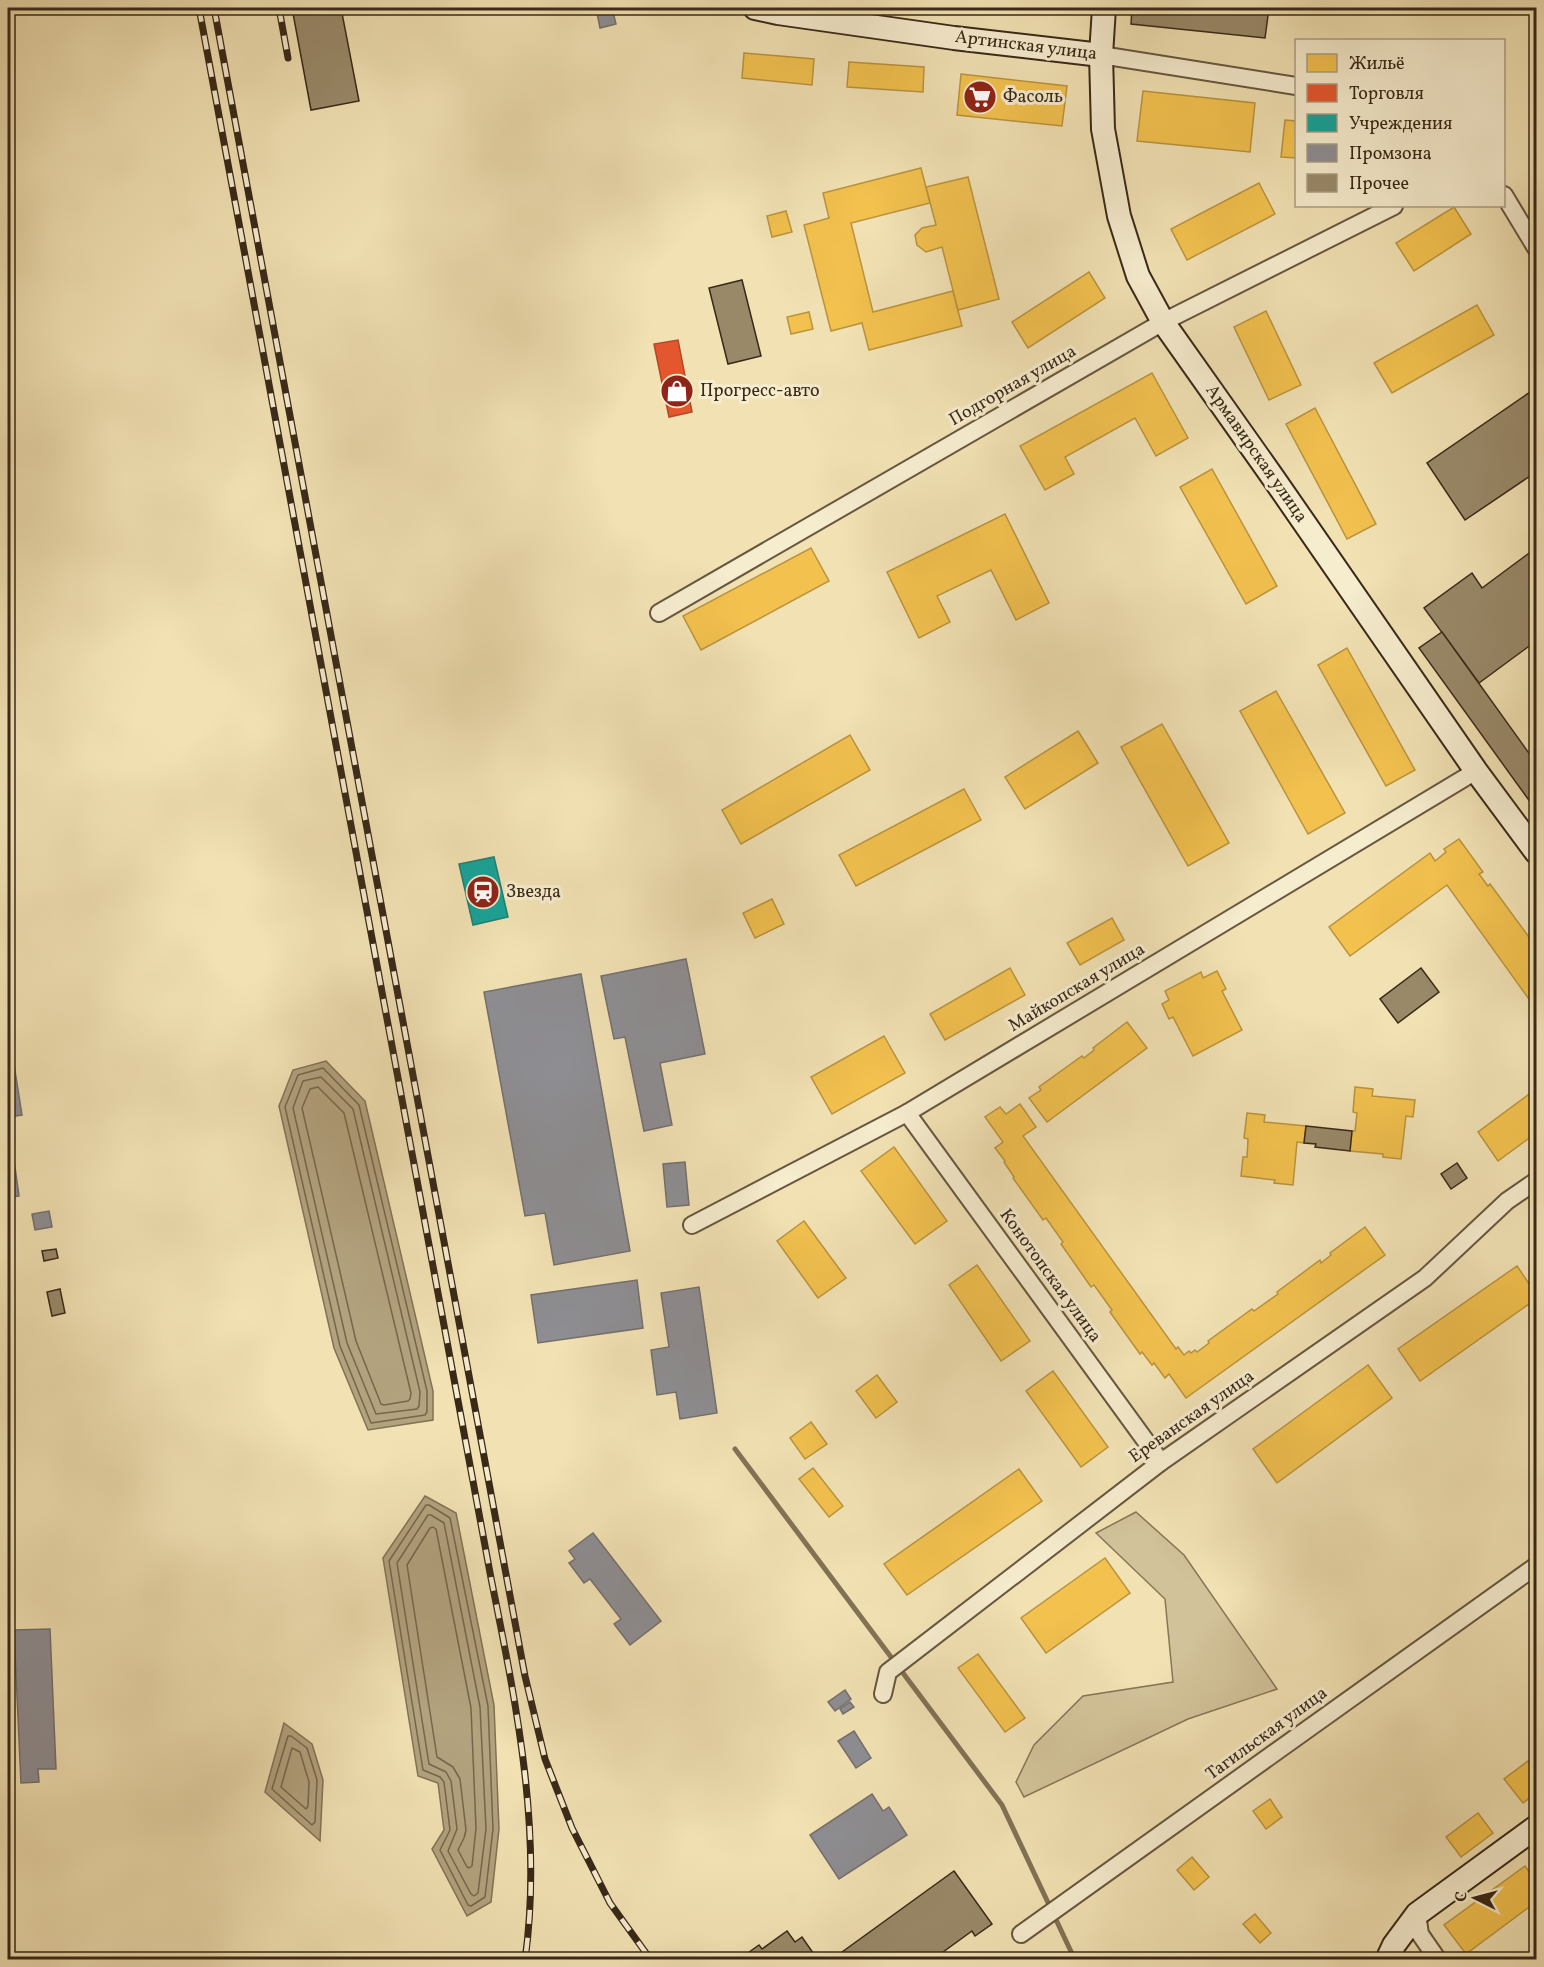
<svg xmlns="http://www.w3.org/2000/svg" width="1544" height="1967" font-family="Vollkorn,serif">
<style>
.green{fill:#d2c299;stroke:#867658;stroke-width:1.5}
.water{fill:#b2a27e;stroke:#827255;stroke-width:1.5}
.homes{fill:#f2c14e;stroke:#ba933e;stroke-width:1.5}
.shops{fill:#e4572e;stroke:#b14927;stroke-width:1.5}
.public{fill:#17a398;stroke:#217e72;stroke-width:1.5}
.industry{fill:#8d8d92;stroke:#746f6d;stroke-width:1.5}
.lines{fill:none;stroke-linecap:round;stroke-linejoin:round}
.shore{stroke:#76664b;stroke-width:1.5}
.stream{stroke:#827255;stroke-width:5}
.building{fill:#998969;stroke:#392918;stroke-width:1.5}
.street-casing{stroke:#67573f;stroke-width:20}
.secondary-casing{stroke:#392918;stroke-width:26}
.street{stroke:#f6ecce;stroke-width:16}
.secondary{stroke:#f6ecce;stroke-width:22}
.rail-casing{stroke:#392918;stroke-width:7}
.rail{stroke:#f6ecce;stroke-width:4.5;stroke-dasharray:14;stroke-linecap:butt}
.labels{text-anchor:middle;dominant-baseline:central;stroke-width:6;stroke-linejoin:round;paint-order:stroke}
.street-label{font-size:18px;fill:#392918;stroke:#f6ecce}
.poi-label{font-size:18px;fill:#392918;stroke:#f6ecce;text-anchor:start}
</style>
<rect width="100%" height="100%" fill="#f1e1b3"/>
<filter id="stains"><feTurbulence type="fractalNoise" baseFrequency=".00333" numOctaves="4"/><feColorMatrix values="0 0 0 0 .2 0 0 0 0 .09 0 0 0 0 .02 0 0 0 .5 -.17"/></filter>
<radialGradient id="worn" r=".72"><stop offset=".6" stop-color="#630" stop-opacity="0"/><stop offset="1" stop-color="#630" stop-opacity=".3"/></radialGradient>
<polygon class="green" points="1136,1512 1184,1555 1277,1689 1188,1719 1024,1797 1016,1782 1034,1745 1083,1696 1173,1682 1165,1599 1096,1533"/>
<g class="water">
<polygon points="326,1061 365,1101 433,1391 433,1420 368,1430 334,1348 279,1106 293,1070"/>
<polygon points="425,1496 456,1513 494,1705 499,1829 491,1902 467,1916 432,1849 444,1830 438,1783 418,1776 383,1558"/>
<polygon points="284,1723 312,1744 323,1780 320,1841 265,1792"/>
</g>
<g class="homes">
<polygon points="744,53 814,59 812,85 742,78"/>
<polygon points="849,62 924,67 923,92 847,87"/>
<polygon points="961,74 1067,86 1062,126 957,115"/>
<polygon points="1143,91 1255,103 1250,152 1137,141"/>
<polygon points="1285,120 1296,121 1296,158 1281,157"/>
<polygon points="921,168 930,203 851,223 873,312 953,291 962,326 869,350 862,323 831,331 804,225 829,218 823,193"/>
<polygon points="968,177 999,299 958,310 942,247 926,252 917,245 915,235 922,228 936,225 926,187"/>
<polygon points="1259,183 1275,214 1187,260 1171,229"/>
<polygon points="1454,207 1471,234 1414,271 1396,243"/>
<polygon points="786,211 792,232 772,237 767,216"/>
<polygon points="1089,272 1105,298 1028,348 1012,322"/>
<polygon points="1477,305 1494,335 1392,393 1374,363"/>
<polygon points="1266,311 1301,385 1269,400 1234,327"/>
<polygon points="809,312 813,329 791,334 787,317"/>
<polygon points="1152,373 1188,438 1156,456 1135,418 1065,457 1074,474 1045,490 1020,446"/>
<polygon points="1315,408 1376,524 1347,539 1286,424"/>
<polygon points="1212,469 1277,586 1246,604 1180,487"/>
<polygon points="1005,514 1049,603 1016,620 991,570 937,596 950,622 919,638 887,572"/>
<polygon points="811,548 829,581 701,650 683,616"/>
<polygon points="1347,648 1415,770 1386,786 1318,665"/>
<polygon points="1276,691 1345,813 1308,834 1240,711"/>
<polygon points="1162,724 1229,843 1188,866 1121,747"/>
<polygon points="1078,731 1098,763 1025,809 1005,777"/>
<polygon points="850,735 870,770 741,844 722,810"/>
<polygon points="964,789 981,820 856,886 839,855"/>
<polygon points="1459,839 1483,872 1479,874 1488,886 1490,884 1534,944 1531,947 1536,955 1536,1009 1447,885 1350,956 1329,927 1430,853 1435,861 1446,852 1444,849"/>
<polygon points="772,899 784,924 755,938 743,913"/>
<polygon points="1112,918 1124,940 1080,965 1067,943"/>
<polygon points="1010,968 1025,995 945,1040 930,1014"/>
<polygon points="1217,971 1226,989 1222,991 1242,1030 1193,1056 1173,1017 1169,1019 1162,1004 1169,1000 1165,991 1201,972 1203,978"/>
<polygon points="1127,1022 1147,1048 1047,1122 1029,1098 1041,1090 1039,1087 1082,1056 1084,1058 1094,1050 1093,1048"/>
<polygon points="884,1036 905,1073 832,1114 811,1077"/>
<polygon points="1355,1087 1373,1089 1372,1096 1415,1100 1413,1117 1406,1116 1401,1159 1383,1157 1383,1154 1350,1151 1352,1131 1355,1131 1357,1113 1353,1112"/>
<polygon points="1536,1089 1536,1133 1498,1161 1478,1132"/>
<polygon points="1020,1104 1036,1127 1023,1136 1176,1349 1178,1347 1184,1355 1189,1351 1191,1353 1195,1350 1197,1352 1209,1343 1208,1341 1252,1309 1254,1311 1278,1294 1277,1292 1320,1260 1321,1263 1331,1255 1330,1253 1365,1227 1385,1255 1186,1398 1169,1374 1165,1378 1154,1363 1152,1365 1142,1352 1140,1354 1110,1312 1112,1310 1094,1285 1091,1287 1061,1244 1063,1242 1046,1218 1043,1220 1013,1178 1014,1177 1004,1162 1005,1161 995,1148 1003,1142 985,1117 1000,1107 1006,1114"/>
<polygon points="1247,1113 1265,1115 1264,1122 1306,1126 1304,1143 1297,1142 1293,1185 1274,1183 1275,1180 1241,1176 1243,1157 1247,1157 1248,1139 1244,1138"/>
<polygon points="894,1147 947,1221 915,1244 861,1171"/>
<polygon points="804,1221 846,1278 818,1298 777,1241"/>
<polygon points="977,1265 1030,1341 1001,1361 949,1285"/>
<polygon points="1517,1266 1536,1294 1536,1299 1420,1381 1398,1349"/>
<polygon points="1368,1365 1392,1398 1277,1483 1253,1449"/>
<polygon points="1053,1371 1108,1447 1081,1467 1026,1391"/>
<polygon points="877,1375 897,1402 876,1418 856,1391"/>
<polygon points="811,1422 827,1444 805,1459 790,1438"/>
<polygon points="813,1468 843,1506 829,1517 799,1479"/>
<polygon points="1019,1469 1042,1501 907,1595 884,1564"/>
<polygon points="1105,1558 1130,1593 1046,1653 1021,1618"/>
<polygon points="978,1654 1025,1718 1005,1732 958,1668"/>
<polygon points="1536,1755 1536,1793 1523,1803 1504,1779"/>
<polygon points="1270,1799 1282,1817 1266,1829 1253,1811"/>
<polygon points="1478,1813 1493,1833 1461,1857 1446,1837"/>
<polygon points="1192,1857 1209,1877 1194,1890 1177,1870"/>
<polygon points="1525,1866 1536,1882 1536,1902 1466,1954 1444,1925"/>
<polygon points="1255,1914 1271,1933 1260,1943 1243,1924"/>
</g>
<polygon class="shops" points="678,340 692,412 669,417 654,344"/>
<polygon class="public" points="494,857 508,917 473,925 459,864"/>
<g class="industry">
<polygon points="596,8 612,8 616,24 600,28"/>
<polygon points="686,959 705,1054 660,1063 672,1125 644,1131 625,1037 614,1039 601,976"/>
<polygon points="581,974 630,1251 554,1265 545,1213 525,1216 484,992"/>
<polygon points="13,1058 22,1115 8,1117 19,1196 8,1198 8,1059"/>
<polygon points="685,1162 689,1205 667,1207 663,1164"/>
<polygon points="49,1211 52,1227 35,1230 32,1214"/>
<polygon points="637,1280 643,1328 538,1343 531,1295"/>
<polygon points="699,1287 717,1413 680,1419 676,1392 657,1395 651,1350 669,1347 661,1293"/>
<polygon points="593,1533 661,1621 630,1645 614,1624 621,1619 590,1579 584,1583 569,1563 575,1559 569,1551"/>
<polygon points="50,1629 56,1769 38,1769 39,1782 21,1783 14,1630"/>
<polygon points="845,1690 851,1699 835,1711 828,1702"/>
<polygon points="850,1702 854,1707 843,1714 840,1709"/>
<polygon points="854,1731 871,1758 856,1768 838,1741"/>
<polygon points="872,1794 883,1811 889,1807 907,1835 839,1879 810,1835"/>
</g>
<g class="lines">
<g class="shore">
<polygon points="323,1068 359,1105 427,1391 427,1412 425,1415 371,1423 340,1346 285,1107 298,1075"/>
<polygon points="321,1077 353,1109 420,1392 419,1406 417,1409 376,1414 347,1343 293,1108 303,1081"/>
<polygon points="318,1087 344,1113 411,1393 410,1399 408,1401 384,1405 381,1404 356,1341 302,1108 310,1089"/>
<polygon points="426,1505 429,1505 450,1518 488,1706 493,1829 485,1897 471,1906 468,1905 440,1850 450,1830 444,1782 440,1777 423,1770 389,1561"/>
<polygon points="428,1515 431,1515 444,1523 480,1707 486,1829 478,1893 474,1896 471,1894 448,1851 457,1829 451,1781 446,1772 429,1764 397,1563"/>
<polygon points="433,1527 436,1529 471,1708 476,1828 472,1866 469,1868 467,1867 458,1850 464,1838 466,1830 460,1779 453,1767 437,1757 407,1565 430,1528"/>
<polygon points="288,1736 291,1736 307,1748 317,1780 315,1822 312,1825 272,1789"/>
<polygon points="292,1748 300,1752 309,1782 308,1806 306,1809 281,1787"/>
</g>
<polyline class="stream" points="735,1449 1002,1805 1075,1960"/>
</g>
<g class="building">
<polygon points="292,8 341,8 359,101 311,110"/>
<polygon points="1132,8 1269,8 1265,38 1131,24"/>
<polygon points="742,280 761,356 728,364 709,288"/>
<polygon points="1536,388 1536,472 1465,520 1427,463"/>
<polygon points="1536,548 1536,641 1479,683 1424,608 1472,573 1482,588"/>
<polygon points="1442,632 1536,763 1536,810 1419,648"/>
<polygon points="1536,700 1536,715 1530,705"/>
<polygon points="1421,968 1439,992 1398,1023 1380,999"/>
<polygon points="1306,1126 1352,1131 1350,1151 1315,1147 1316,1144 1304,1143"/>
<polygon points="1457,1163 1467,1178 1451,1189 1441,1174"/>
<polygon points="56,1249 58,1258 44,1261 42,1251"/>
<polygon points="60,1289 65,1313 52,1316 47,1292"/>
<polygon points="954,1871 992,1924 975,1936 972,1931 932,1960 831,1960"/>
<polygon points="787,1931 795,1942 802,1937 818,1960 738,1960 759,1945 762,1949"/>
</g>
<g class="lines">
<defs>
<g id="street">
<polyline points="1101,55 1296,86"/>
<polyline points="1504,195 1536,248"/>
<polyline points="659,613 1163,322 1394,206"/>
<polyline points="907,1113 1161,1462"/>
<polyline points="692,1225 907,1113 1476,771"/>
<polyline points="883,1694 888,1672 1161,1462 1425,1278 1507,1201 1536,1181"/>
<polyline points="1417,1914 1420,1934 1438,1960"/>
<polyline points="1021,1934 1536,1566"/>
</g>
<g id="secondary">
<polyline points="755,8 778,13 954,38 1101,55"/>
<polyline points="1104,8 1101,55 1103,129 1119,216 1138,276 1163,322 1274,479 1476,771 1536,852"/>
<polyline points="1387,1960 1394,1945 1417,1914 1536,1827"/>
</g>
</defs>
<use href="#street" class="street-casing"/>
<use href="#secondary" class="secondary-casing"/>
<use href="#street" class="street"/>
<use href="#secondary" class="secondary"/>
<defs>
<g id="rail">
<path d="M199,8l292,1570c25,125 52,253 34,382"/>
<polyline points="214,8 525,1676 545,1759 572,1828 610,1903 651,1960"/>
<polyline points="279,8 288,58"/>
</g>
</defs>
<use href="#rail" class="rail-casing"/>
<use href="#rail" class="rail"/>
</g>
<defs>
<symbol id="supermarket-disc" viewBox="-11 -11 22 22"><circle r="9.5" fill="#8f2418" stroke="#f6ecce"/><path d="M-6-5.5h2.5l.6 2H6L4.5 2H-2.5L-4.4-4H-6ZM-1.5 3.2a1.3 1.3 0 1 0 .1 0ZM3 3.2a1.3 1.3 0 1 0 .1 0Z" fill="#fff"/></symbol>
<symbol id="shop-disc" viewBox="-11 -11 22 22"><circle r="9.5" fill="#8f2418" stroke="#f6ecce"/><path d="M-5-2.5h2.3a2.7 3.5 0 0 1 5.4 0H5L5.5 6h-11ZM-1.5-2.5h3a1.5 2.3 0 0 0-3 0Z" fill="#fff"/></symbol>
<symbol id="station-disc" viewBox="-11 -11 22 22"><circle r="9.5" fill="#8f2418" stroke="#f6ecce"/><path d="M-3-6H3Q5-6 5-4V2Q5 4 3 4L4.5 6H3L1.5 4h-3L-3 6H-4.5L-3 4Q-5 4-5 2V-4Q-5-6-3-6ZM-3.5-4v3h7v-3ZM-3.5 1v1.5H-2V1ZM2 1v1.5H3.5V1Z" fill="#fff"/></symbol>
</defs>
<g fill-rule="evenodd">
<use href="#supermarket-disc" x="961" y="78" width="38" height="38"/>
<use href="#shop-disc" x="658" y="372" width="38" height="38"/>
<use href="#station-disc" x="464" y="873" width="38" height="38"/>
</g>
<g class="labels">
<g class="street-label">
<text transform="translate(1026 46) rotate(7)">Артинская улица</text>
<text transform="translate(1013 386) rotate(-30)">Подгорная улица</text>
<text transform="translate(1256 454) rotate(55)">Армавирская улица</text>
<text transform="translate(1077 988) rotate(-31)">Майкопская улица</text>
<text transform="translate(1050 1276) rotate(54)">Конотопская улица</text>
<text transform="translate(1192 1417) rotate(-35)">Ереванская улица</text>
<text transform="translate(1267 1734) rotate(-36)">Тагильская улица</text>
</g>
<g class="poi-label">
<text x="1003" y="97">Фасоль</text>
<text x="700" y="391">Прогресс-авто</text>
<text x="506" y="892">Звезда</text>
</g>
</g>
<rect width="1544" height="1967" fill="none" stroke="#f1e1b3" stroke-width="30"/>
<rect x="9" y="9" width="1526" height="1949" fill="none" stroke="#392918" stroke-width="3"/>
<rect x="15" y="15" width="1514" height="1937" fill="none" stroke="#392918" stroke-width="1.5"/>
<rect x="1295" y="39" width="210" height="168" fill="#f6ecce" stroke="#aa9e85" stroke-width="1.5"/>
<rect x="1307" y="54" width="30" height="18" fill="#f2c14e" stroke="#aa9e85" stroke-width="1.5"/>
<text x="1349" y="69" font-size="18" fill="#392918">Жильё</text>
<rect x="1307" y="84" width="30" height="18" fill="#e4572e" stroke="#aa9e85" stroke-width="1.5"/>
<text x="1349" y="99" font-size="18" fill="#392918">Торговля</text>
<rect x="1307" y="114" width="30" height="18" fill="#17a398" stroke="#aa9e85" stroke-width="1.5"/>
<text x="1349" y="129" font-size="18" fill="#392918">Учреждения</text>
<rect x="1307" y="144" width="30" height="18" fill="#8d8d92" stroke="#aa9e85" stroke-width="1.5"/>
<text x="1349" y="159" font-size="18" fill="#392918">Промзона</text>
<rect x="1307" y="174" width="30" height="18" fill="#998969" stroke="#aa9e85" stroke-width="1.5"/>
<text x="1349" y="189" font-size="18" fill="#392918">Прочее</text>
<g transform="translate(1475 1898) rotate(276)" stroke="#f6ecce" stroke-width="4.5" paint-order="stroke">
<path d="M0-4.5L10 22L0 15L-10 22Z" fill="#392918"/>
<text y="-9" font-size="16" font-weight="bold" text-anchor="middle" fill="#392918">С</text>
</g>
<rect width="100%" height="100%" filter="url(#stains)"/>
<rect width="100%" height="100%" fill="url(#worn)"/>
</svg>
